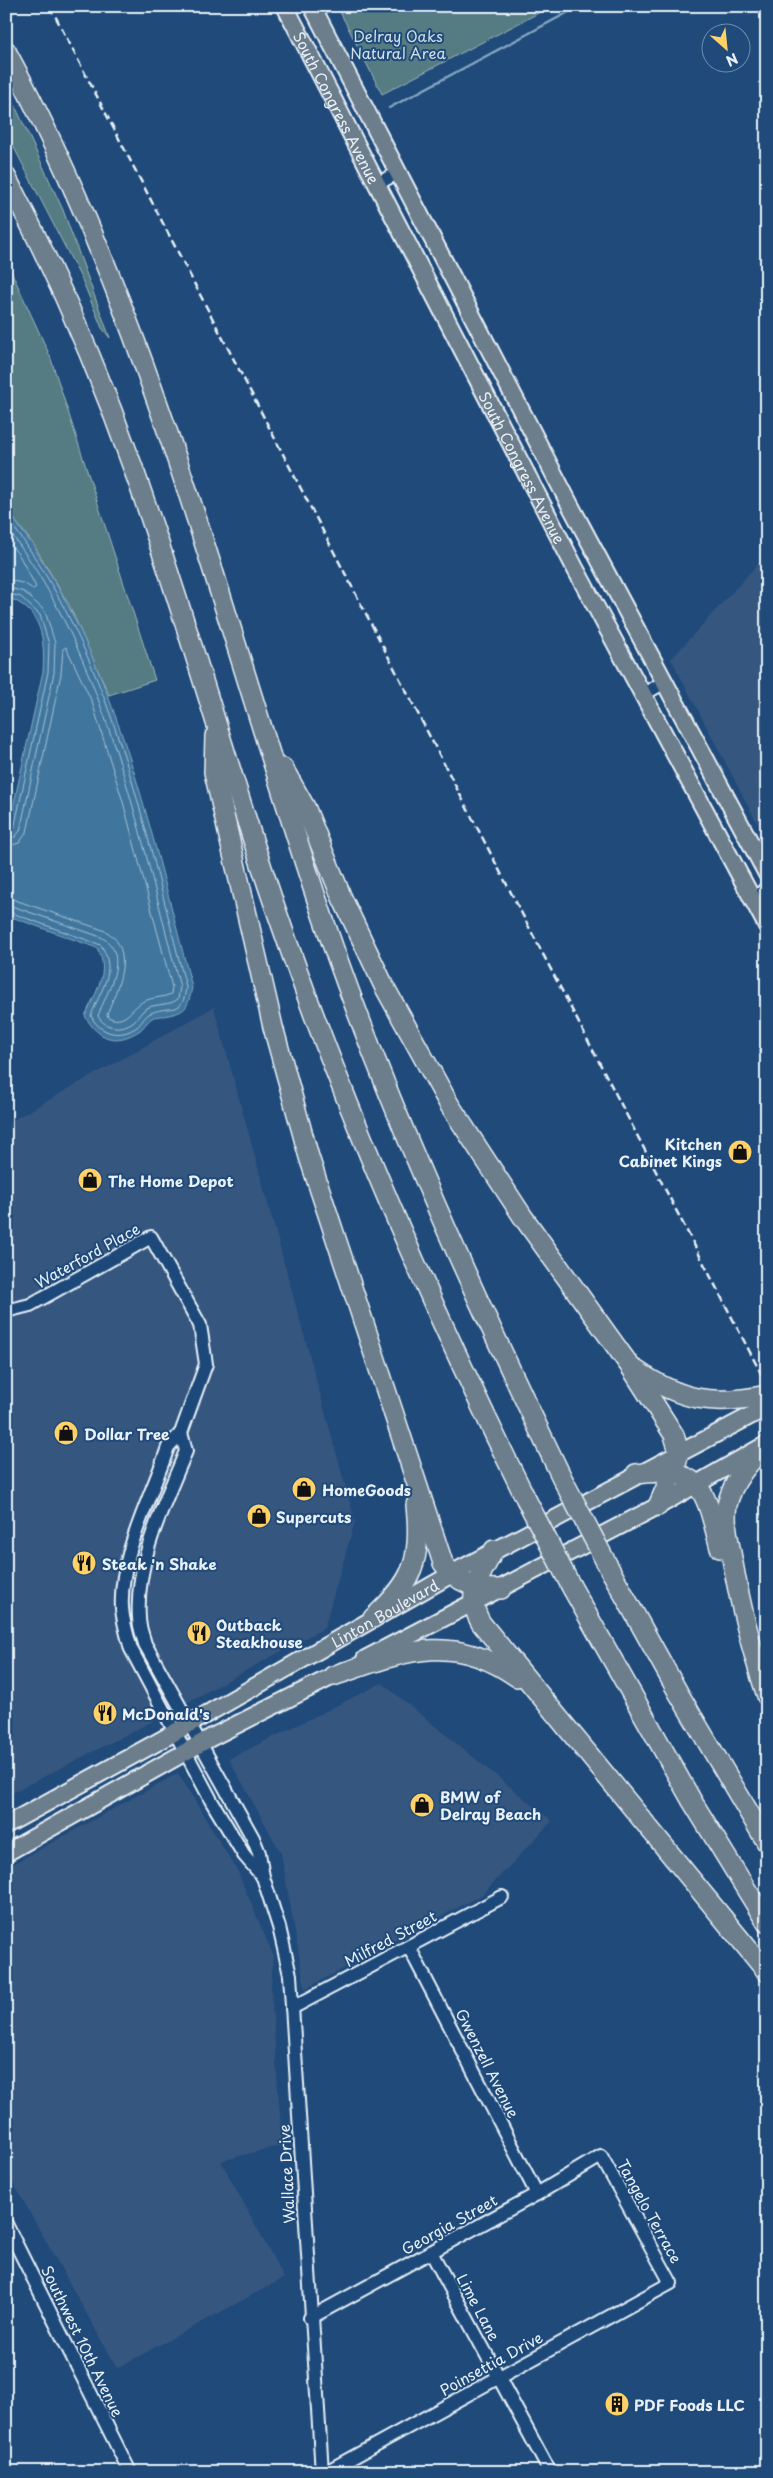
<svg xmlns="http://www.w3.org/2000/svg" width="773" height="2478" font-family="'Playpen Sans',sans-serif">
<style>
.built{fill:#36577f}
.green{fill:#547b82;stroke:#9eb6bd}
.water{fill:#41769e;stroke:#84a7c2}
.lines{fill:none;stroke-linecap:round;stroke-linejoin:round}
.shore{stroke:#a5c0d4;stroke-width:1}
.stream{stroke:#84a7c2;stroke-width:2.5}
.minor-casing{stroke:#e8f1f8;stroke-width:16}
.major-casing{stroke:#e8f1f8;stroke-width:20}
.highway-casing{stroke:#e8f1f8;stroke-width:22}
.minor{stroke:#1f4a7a;stroke-width:12}
.major{stroke:#6c7d8b;stroke-width:16}
.highway{stroke:#6c7d8b;stroke-width:19}
.rail{stroke:#e8f1f8;stroke-width:2.5;stroke-dasharray:8 4;stroke-linecap:butt}
.highway-bridge-casing{stroke:#e8f1f8;stroke-width:22;stroke-linecap:butt}
.highway-bridge{stroke:#6c7d8b;stroke-width:19}
.labels{text-anchor:middle;dominant-baseline:central;stroke-width:4;stroke-linejoin:round;paint-order:stroke}
.park-label{font-size:15px;fill:#d2dfe6;stroke:#1f4a7a}
.street-label{font-size:15px;fill:#e8f1f8;stroke:#1f4a7a}
.poi-label{font-size:15px;font-weight:bold;fill:#e8f1f8;stroke:#1f4a7a;text-anchor:start}
</style>
<rect width="100%" height="100%" fill="#1f4a7a"/>
<filter id="ink" filterUnits="userSpaceOnUse"><feTurbulence type="fractalNoise" baseFrequency=".02" numOctaves="2"/><feDisplacementMap in="SourceGraphic" scale="10" xChannelSelector="R" yChannelSelector="G"/><feConvolveMatrix kernelMatrix="1 2 1 2 8 2 1 2 1" color-interpolation-filters="sRGB"/></filter>
<g filter="url(#ink)">
<g class="built">
<polygon points="767,554 767,842 671,659"/>
<polygon points="214,1007 355,1521 324,1628 151,1722 6,1796 6,1124"/>
<polygon points="382,1683 552,1821 483,1894 305,1989 281,1853 229,1759"/>
<polygon points="178,1773 238,1872 273,1955 271,1989 282,2145 221,2161 284,2278 117,2368 6,2170 6,1868"/>
</g>
<g class="green">
<polygon points="337,6 552,6 382,94"/>
<polygon points="6,86 63,210 110,338 102,328 83,282 6,132"/>
<polygon points="6,260 50,356 155,680 109,695 69,605 34,545 6,509"/>
</g>
<path class="water" d="M6,509c108,138 142,313 186,478 -4,22 -6,25 -28,29 -3,0 -9,0 -12,2 -5,3 -8,10 -13,13 -24,15 -41,8 -54,-15 10,-23 26,-44 12,-68l-91,-33v-76l37,-168c2,-33 -1,-62 -37,-74z"/>
<g class="lines">
<g class="shore">
<path d="M6,517c105,134 138,309 180,470 -3,30 -14,17 -35,26 -6,2 -9,10 -14,14 -17,12 -37,7 -46,-11 9,-27 27,-43 10,-71l-95,-34"/>
<path d="M6,527c100,129 133,306 174,460l-2,12c-8,7 -21,4 -31,9 -6,3 -9,10 -14,14 -12,8 -28,7 -35,-6 8,-23 34,-62 3,-79l-95,-33"/>
<polyline points="6,539 19,555 36,587 33,589 25,584 6,579"/>
<polyline points="6,587 24,592 45,611 55,643 54,673 20,831 15,837 6,840"/>
<polyline points="6,593 21,597 40,615 49,644 48,672 14,829 11,832 6,833"/>
<path d="M6,847l13,-4 8,-11 34,-158 2,-25 3,-2 26,55 31,100 49,185 -1,7c-8,4 -18,3 -27,7 -13,6 -18,25 -36,16l-1,-3c10,-25 31,-67 -4,-84l-97,-33"/>
</g>
<polyline class="stream" points="389,108 580,6"/>
<defs>
<g id="minor">
<polyline points="377,184 399,172"/>
<polyline points="644,694 663,683"/>
<polyline points="754,901 767,887"/>
<path d="M6,1311l24,-6 121,-68 49,88 6,39 -25,69 -13,14c-16,49 -49,108 -46,161 1,14 5,27 9,41l81,153 32,53 19,22"/>
<path d="M181,1433l5,18c-21,52 -51,109 -47,167 0,9 4,18 6,26l108,194 6,15 4,24 16,50 11,48 32,497"/>
<polyline points="409,1947 537,2194"/>
<polyline points="292,2008 502,1897"/>
<polyline points="6,2224 130,2472"/>
<polyline points="431,2252 550,2472"/>
<polyline points="310,2318 537,2194 601,2156 671,2283 326,2472"/>
</g>
<g id="major">
<path id="s1" d="M285,6l290,562 192,358"/>
<polyline points="312,6 569,503 767,874"/>
<polyline points="365,1659 658,1506 760,1448"/>
<path id="s2" d="M6,1825l157,-86 301,-172 303,-160"/>
<polyline points="6,1853 212,1737 343,1671"/>
</g>
<g id="highway">
<path d="M6,51c140,259 212,547 303,825 68,208 159,407 254,604"/>
<path d="M6,177c49,93 91,189 126,288 52,144 92,291 141,436 70,205 157,404 253,598"/>
<path d="M215,736l-1,36 59,255 36,130 134,406c13,20 35,27 58,26"/>
<polyline points="283,768 306,809 342,898 384,986 449,1104 523,1217 630,1366 674,1435 679,1452 676,1465 658,1506"/>
<path d="M636,1370c45,31 77,36 131,25"/>
<path d="M767,1445c-18,17 -34,35 -40,60 -3,18 2,36 5,53 8,48 20,93 35,138"/>
<path d="M636,1474c68,-9 69,18 84,74"/>
<path d="M494,1550c-14,27 -30,44 -13,73l286,349"/>
<polyline points="608,1566 679,1694 767,1843"/>
<polyline points="571,1586 692,1801 767,1923"/>
<path d="M373,1618c40,-37 49,-57 43,-113"/>
<path d="M333,1676c68,-23 118,-46 184,1"/>
</g>
</defs>
<use href="#minor" class="minor-casing"/>
<use href="#major" class="major-casing"/>
<use href="#highway" class="highway-casing"/>
<use href="#minor" class="minor"/>
<use href="#major" class="major"/>
<use href="#highway" class="highway"/>
<polyline class="rail" points="50,6 767,1385"/>
<defs>
<g id="highway-bridge">
<polyline points="563,1480 608,1566"/>
<polyline points="526,1499 571,1586"/>
</g>
</defs>
<use href="#highway-bridge" class="highway-bridge-casing"/>
<use href="#highway-bridge" class="highway-bridge"/>
</g>
</g>
<defs>
<symbol id="shop-disc" viewBox="-11 -11 22 22"><circle r="9.5" fill="#ffd166" stroke="#1f4a7a"/><path d="M-5-2.5h2.3a2.7 3.5 0 0 1 5.4 0H5L5.5 6h-11ZM-1.5-2.5h3a1.5 2.3 0 0 0-3 0Z" fill="#111"/></symbol>
<symbol id="restaurant-disc" viewBox="-11 -11 22 22"><circle r="9.5" fill="#ffd166" stroke="#1f4a7a"/><path d="M-5-6h1v4h1v-4h1v4h1v-4h1v5L-1.5 .5V6h-2V.5L-5-1ZM5-6V6H3V1.5H1.5Q1.5-4 5-6Z" fill="#111"/></symbol>
<symbol id="building-disc" viewBox="-11 -11 22 22"><circle r="9.5" fill="#ffd166" stroke="#1f4a7a"/><path d="M-4-6H4V6H1V3H-1V6H-4ZM-2.5-4.3h1.7v1.8h-1.7ZM.8-4.3h1.7v1.8H.8ZM-2.5-1h1.7V.8h-1.7ZM.8-1h1.7V.8H.8Z" fill="#111"/></symbol>
</defs>
<g fill-rule="evenodd">
<use href="#shop-disc" x="726" y="1138" width="28" height="28"/>
<use href="#shop-disc" x="76" y="1166" width="28" height="28"/>
<use href="#shop-disc" x="52" y="1419" width="28" height="28"/>
<use href="#shop-disc" x="290" y="1475" width="28" height="28"/>
<use href="#shop-disc" x="245" y="1502" width="28" height="28"/>
<use href="#restaurant-disc" x="70" y="1549" width="28" height="28"/>
<use href="#restaurant-disc" x="185" y="1619" width="28" height="28"/>
<use href="#restaurant-disc" x="91" y="1699" width="28" height="28"/>
<use href="#shop-disc" x="408" y="1791" width="28" height="28"/>
<use href="#building-disc" x="603" y="2390" width="28" height="28"/>
</g>
<g class="labels">
<g class="park-label">
<text x="398" y="35">Delray Oaks<tspan x="398" dy="17">Natural Area</tspan></text>
</g>
<g class="street-label">
<text stroke="none"><textPath href="#s1" startOffset="114">South Congress Avenue</textPath></text>
<text stroke="none"><textPath href="#s1" startOffset="519">South Congress Avenue</textPath></text>
<text transform="translate(87 1255) rotate(-29)">Waterford Place</text>
<text stroke="none"><textPath href="#s2" startOffset="434">Linton Boulevard</textPath></text>
<text transform="translate(390 1938) rotate(-28)">Milfred Street</text>
<text transform="translate(488 2063) rotate(63)">Gwenzell Avenue</text>
<text transform="translate(286 2174) rotate(-93)">Wallace Drive</text>
<text transform="translate(650 2211) rotate(61)">Tangelo Terrace</text>
<text transform="translate(449 2224) rotate(-29)">Georgia Street</text>
<text transform="translate(479 2307) rotate(62)">Lime Lane</text>
<text transform="translate(83 2341) rotate(64)">Southwest 10th Avenue</text>
<text transform="translate(491 2363) rotate(-29)">Poinsettia Drive</text>
</g>
<g class="poi-label">
<text x="722" y="1143" text-anchor="end">Kitchen<tspan x="722" dy="17">Cabinet Kings</tspan></text>
<text x="108" y="1180">The Home Depot</text>
<text x="84" y="1433">Dollar Tree</text>
<text x="322" y="1489">HomeGoods</text>
<text x="276" y="1516">Supercuts</text>
<text x="102" y="1563">Steak 'n Shake</text>
<text x="216" y="1624">Outback<tspan x="216" dy="17">Steakhouse</tspan></text>
<text x="122" y="1713">McDonald's</text>
<text x="440" y="1796">BMW of<tspan x="440" dy="17">Delray Beach</tspan></text>
<text x="634" y="2404">PDF Foods LLC</text>
</g>
</g>
<rect width="773" height="2478" fill="none" stroke="#1f4a7a" stroke-width="25"/>
<rect x="12" y="12" width="748" height="2453" fill="none" stroke="#e8f1f8" stroke-width="2" filter="url(#ink)"/>
<g transform="translate(726 48) rotate(153)"><circle r="24" fill="#1f4a7a" stroke="#6f8dac"/>
<path d="M0-4L9 19L0 12L-9 19Z" fill="#ffd166"/>
<text y="-8" font-size="14" font-weight="bold" text-anchor="middle" fill="#e8f1f8">N</text>
</g>
</svg>
